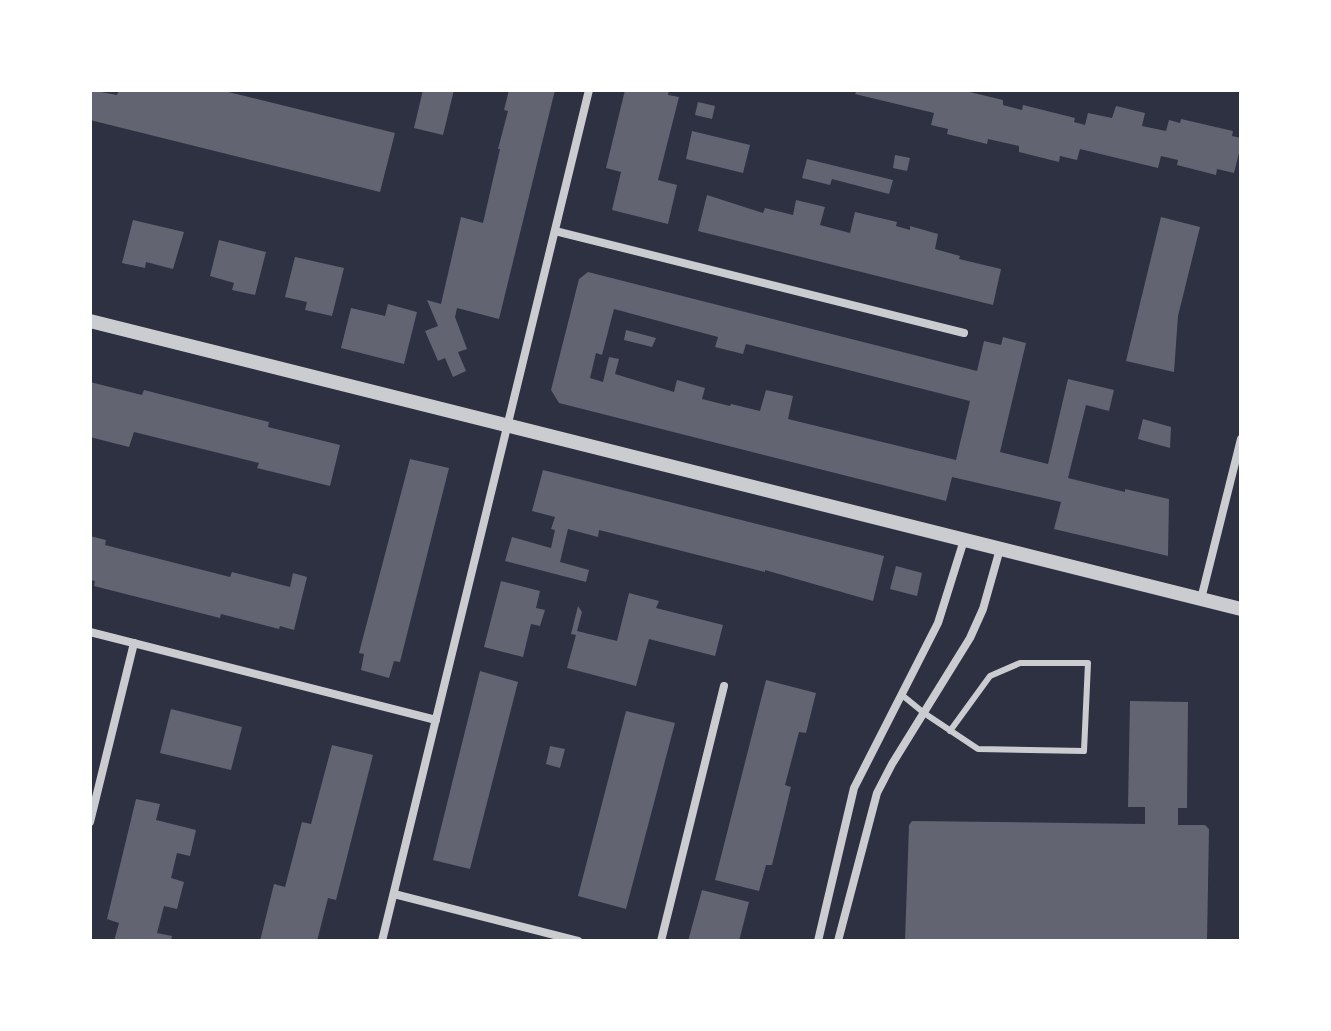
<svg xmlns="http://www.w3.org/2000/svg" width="1331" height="1031" font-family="Jost,sans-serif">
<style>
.building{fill:#626471;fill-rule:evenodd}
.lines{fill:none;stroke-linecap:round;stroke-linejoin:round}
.service{stroke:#caccd0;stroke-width:6}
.minor{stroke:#caccd0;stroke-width:8}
.tertiary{stroke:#caccd0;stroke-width:14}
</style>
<rect width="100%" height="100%" fill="#2d3142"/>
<g class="building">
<polygon points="90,90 117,95 119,90 220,90 395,133 380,192 90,120"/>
<polygon points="423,90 454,90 443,135 414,128"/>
<polygon points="509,90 555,90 499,319 457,308 455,317 467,349 458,352 466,371 453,377 445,358 438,361 425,331 438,326 427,300 441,304 461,217 483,223 500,149 498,149 508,111 504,110"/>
<polygon points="625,90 669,90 668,95 679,97 658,180 677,185 668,224 612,210 621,172 606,168"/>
<polygon points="857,90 961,90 1003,100 1003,105 1022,110 1023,105 1075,118 1074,122 1085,125 1088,113 1112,118 1116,106 1145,113 1142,126 1166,131 1169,120 1180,123 1181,119 1233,131 1232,136 1241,138 1241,145 1234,173 1217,169 1216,175 1177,165 1178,160 1161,156 1158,168 1080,149 1077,160 1060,156 1059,162 1019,152 1019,146 988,139 987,144 947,134 948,129 931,125 934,113 855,94"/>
<polygon points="698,102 715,106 712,119 695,115"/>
<polygon points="692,131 750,145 743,173 686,159"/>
<polygon points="895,155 910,158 907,171 893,168"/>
<polygon points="807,159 893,180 889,194 832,179 830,185 802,178"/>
<polygon points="707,195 763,213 765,208 793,215 796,200 825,207 820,225 850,233 855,212 897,222 896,226 910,230 910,226 938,234 935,249 960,256 959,259 1001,269 993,305 698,231"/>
<polygon points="1161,217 1200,227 1178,316 1174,372 1126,361"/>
<polygon points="133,220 184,232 173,269 146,262 145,268 122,263"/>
<polygon points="219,240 266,252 255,295 232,290 234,283 210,276"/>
<polygon points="295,257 344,268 332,316 305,310 307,302 285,297"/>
<path d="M588,272l389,99 7,-30 17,4 2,-8 23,6 -26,109 48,12 20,-85 46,11 -5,21 -23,-6 -18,73 57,14v-3l44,10 -1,57 -114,-27 7,-27 -109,-25 -6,24 -387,-98 -8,-13 28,-111zM614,309l104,28 -3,10 28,7 3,-10 224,57 -14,59 -168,-41 5,-23 -27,-6 -6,21 -29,-7 -1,2 -28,-7 3,-11 -28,-8 -3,12 -59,-18 4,-15 -10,-2 -6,25 -13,-4 6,-25 6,2z"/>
<polygon points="388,304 417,312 404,364 341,348 351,308 385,316"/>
<polygon points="626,330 656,338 652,347 624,340"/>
<polygon points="90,382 142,395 144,390 269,422 268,427 340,445 330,486 257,468 259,463 134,432 129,447 90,437"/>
<polygon points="1143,419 1171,427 1170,448 1138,439"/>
<polygon points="410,459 449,468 400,662 394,661 389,678 361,670 364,654 359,653"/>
<polygon points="543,470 884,556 873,601 765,570 765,572 599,530 598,537 568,529 560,562 589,570 586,582 505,561 512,537 551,548 555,530 551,529 555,517 532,511"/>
<polygon points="90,536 106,540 105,545 230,577 232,572 290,587 293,573 307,577 294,630 280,626 279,629 221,614 220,618 94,586 95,581 90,580"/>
<polygon points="896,566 922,573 917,596 890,589"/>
<polygon points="501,581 540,591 536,608 545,610 540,626 531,624 523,657 484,647"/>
<polygon points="629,593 659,601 656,608 723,625 715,656 649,639 636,686 567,668 576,635 571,634 578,606 582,612 577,631 617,641"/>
<polygon points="480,671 518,682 470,869 433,860"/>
<polygon points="766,680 816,693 806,733 799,732 785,785 791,787 785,812 772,865 766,865 759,891 715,880"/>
<polygon points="1130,701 1188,702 1187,808 1178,808 1178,825 1205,825 1209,829 1207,941 905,941 909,825 912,821 1145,824 1145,807 1128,807"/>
<polygon points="171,709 242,727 231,770 160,753"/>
<polygon points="626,711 675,723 626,909 578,896"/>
<polygon points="332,745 373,755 336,900 328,898 317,941 260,941 274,884 285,887 302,822 311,824"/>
<polygon points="550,746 565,749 560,768 546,764"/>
<polygon points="136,799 160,804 156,820 196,830 190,856 177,853 171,878 184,882 177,909 164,906 157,933 172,936 171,941 114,941 119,923 107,919"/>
<polygon points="702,890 749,902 739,941 688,941"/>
</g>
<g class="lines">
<polyline class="service" points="902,695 924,713 978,749 1084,751 1088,663 1020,663 990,676 950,731"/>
<g class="minor">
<polyline points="555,231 964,333"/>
<polyline points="1201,599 1241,439"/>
<polyline points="90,632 436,720"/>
<polyline points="90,822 134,643"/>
<polyline points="394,894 578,941"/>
<polyline points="382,941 589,90"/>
<polyline points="661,941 724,686"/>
<polyline points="818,941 854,788 938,623 964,540"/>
<polyline points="838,941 877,793 892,764 970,638 983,609 1000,549"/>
</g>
<polyline class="tertiary" points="90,321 1241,609"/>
</g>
<rect width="1331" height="1031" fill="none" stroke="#ffffff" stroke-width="184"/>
</svg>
